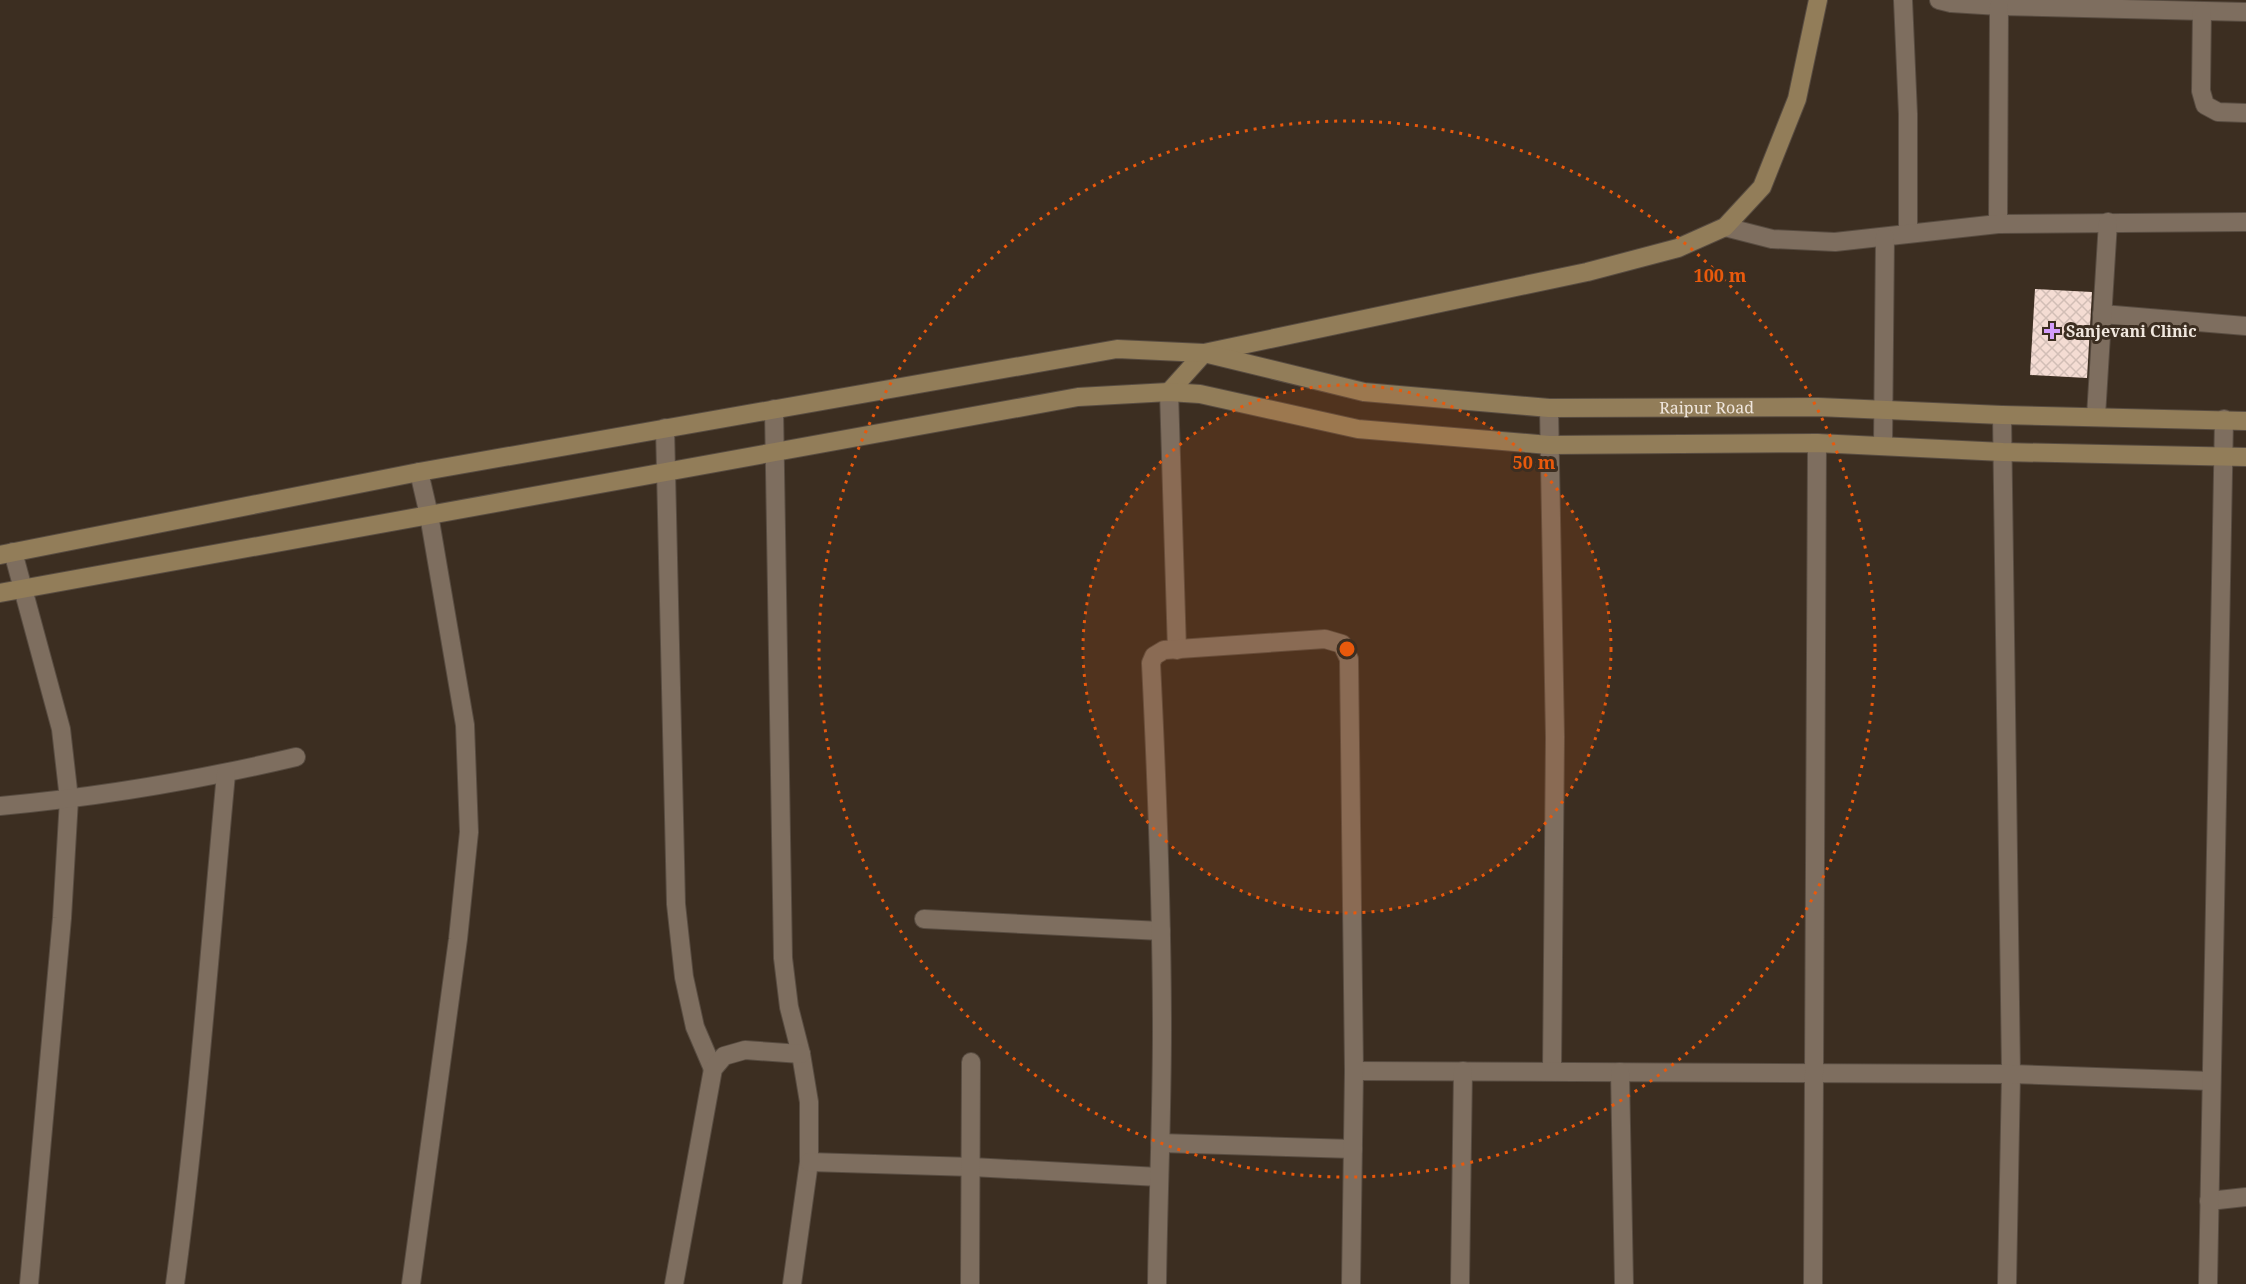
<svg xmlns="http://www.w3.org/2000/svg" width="2246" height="1284" font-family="'Noto Serif',serif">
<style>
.building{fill:url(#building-cross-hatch)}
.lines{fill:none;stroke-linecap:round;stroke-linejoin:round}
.street-casing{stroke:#584c41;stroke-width:20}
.secondary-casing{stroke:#584c41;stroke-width:20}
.street{stroke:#7e6e5f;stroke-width:18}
.secondary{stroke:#927d59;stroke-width:18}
.ring{fill:none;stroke:#e8590c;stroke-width:3;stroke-dasharray:3 6}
.poi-dot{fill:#d39cfc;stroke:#3c2e21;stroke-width:2}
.labels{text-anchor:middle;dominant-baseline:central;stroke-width:6;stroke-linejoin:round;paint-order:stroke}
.poi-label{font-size:16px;font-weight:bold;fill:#f0e7de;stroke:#3c2e21;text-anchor:start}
.street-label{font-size:16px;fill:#f0e7de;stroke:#3c2e21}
.centre{fill:#e8590c;stroke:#3c2e21;stroke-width:3}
.ring-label{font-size:18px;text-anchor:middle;font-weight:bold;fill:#e8590c;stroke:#3c2e21;stroke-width:6;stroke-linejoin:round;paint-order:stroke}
</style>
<defs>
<pattern id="building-cross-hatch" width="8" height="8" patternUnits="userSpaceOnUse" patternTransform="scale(1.5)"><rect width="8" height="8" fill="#f4dcd3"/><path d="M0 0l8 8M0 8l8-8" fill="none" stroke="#d2beb6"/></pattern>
</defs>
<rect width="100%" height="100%" fill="#3c2e21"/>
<polygon class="building" points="2035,289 2092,292 2087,378 2030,375"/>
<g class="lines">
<defs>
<g id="street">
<polyline points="1903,0 1908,114 1908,233"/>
<polyline points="1939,0 1951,3 1999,6 2246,12"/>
<polyline points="2202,11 2201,91 2205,105 2218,112 2246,113"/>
<polyline points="1998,224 1999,6"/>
<polyline points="1725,227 1772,239 1835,242 1998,224 2246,222"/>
<polyline points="2102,314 2246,326"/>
<polyline points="1169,392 1177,650"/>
<polyline points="1549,408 1555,737 1552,1071"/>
<polyline points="774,409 783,958 789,1007 801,1054 809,1102 809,1162 792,1284"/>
<polyline points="2002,415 2011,1074 2007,1284"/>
<polyline points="2096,416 2108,222"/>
<polyline points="665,428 676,904 684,977 695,1027 713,1069"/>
<polyline points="1883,445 1885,237"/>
<polyline points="13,552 61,729 69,799 62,918 29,1284"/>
<path d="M0,806c100,-9 199,-26 296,-49"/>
<polyline points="924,919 1161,931"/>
<polyline points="1354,1071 2011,1074 2211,1081"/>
<polyline points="1620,1072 1624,1284"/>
<polyline points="1160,1143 1353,1149"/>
<polyline points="809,1162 972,1167 1159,1177"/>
<polyline points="2209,1201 2246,1197"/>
<path d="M175,1284c23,-170 35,-340 51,-510"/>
<polyline points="411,1284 458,939 469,832 465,725 429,515 419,472"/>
<polyline points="674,1284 713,1069 724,1056 745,1050 801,1054"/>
<polyline points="970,1284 971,1062"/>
<path d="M1157,1284c1,-85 5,-169 5,-254 0,-122 -5,-245 -11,-367l3,-7 10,-6 161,-11 17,5 7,15 5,412 -3,213"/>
<polyline points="1460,1284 1463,1071"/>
<polyline points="1813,1284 1817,443"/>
<polyline points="2208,1284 2224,419"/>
</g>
<g id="secondary">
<polyline points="1169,392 1204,353 1587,272 1678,248 1725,227 1762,187 1797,99 1818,0"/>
<path id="s1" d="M0,555l419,-83 698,-123 87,4 160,39 185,16 269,-1 184,8 244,6"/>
<polyline points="0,593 1078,397 1169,392 1200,394 1358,429 1549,445 1817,443 2003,452 2246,457"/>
</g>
</defs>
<use href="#street" class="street-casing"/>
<use href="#secondary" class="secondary-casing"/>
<use href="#street" class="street"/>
<use href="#secondary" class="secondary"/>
</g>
<circle cx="1347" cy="649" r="264" fill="#e8590c" fill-opacity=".12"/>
<g class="ring">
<circle cx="1347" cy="649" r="264"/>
<circle cx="1347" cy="649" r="528"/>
</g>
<path class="poi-dot" d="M2049 322h6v6h6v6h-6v6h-6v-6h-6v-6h6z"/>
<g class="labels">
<g class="poi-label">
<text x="2066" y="331">Sanjevani Clinic</text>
</g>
<g class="street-label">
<text stroke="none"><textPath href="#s1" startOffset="1731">Raipur Road</textPath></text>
</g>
</g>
<circle cx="1347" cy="649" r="9" class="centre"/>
<g class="ring-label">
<text x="1720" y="282">100 m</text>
<text x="1534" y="469">50 m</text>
</g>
</svg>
